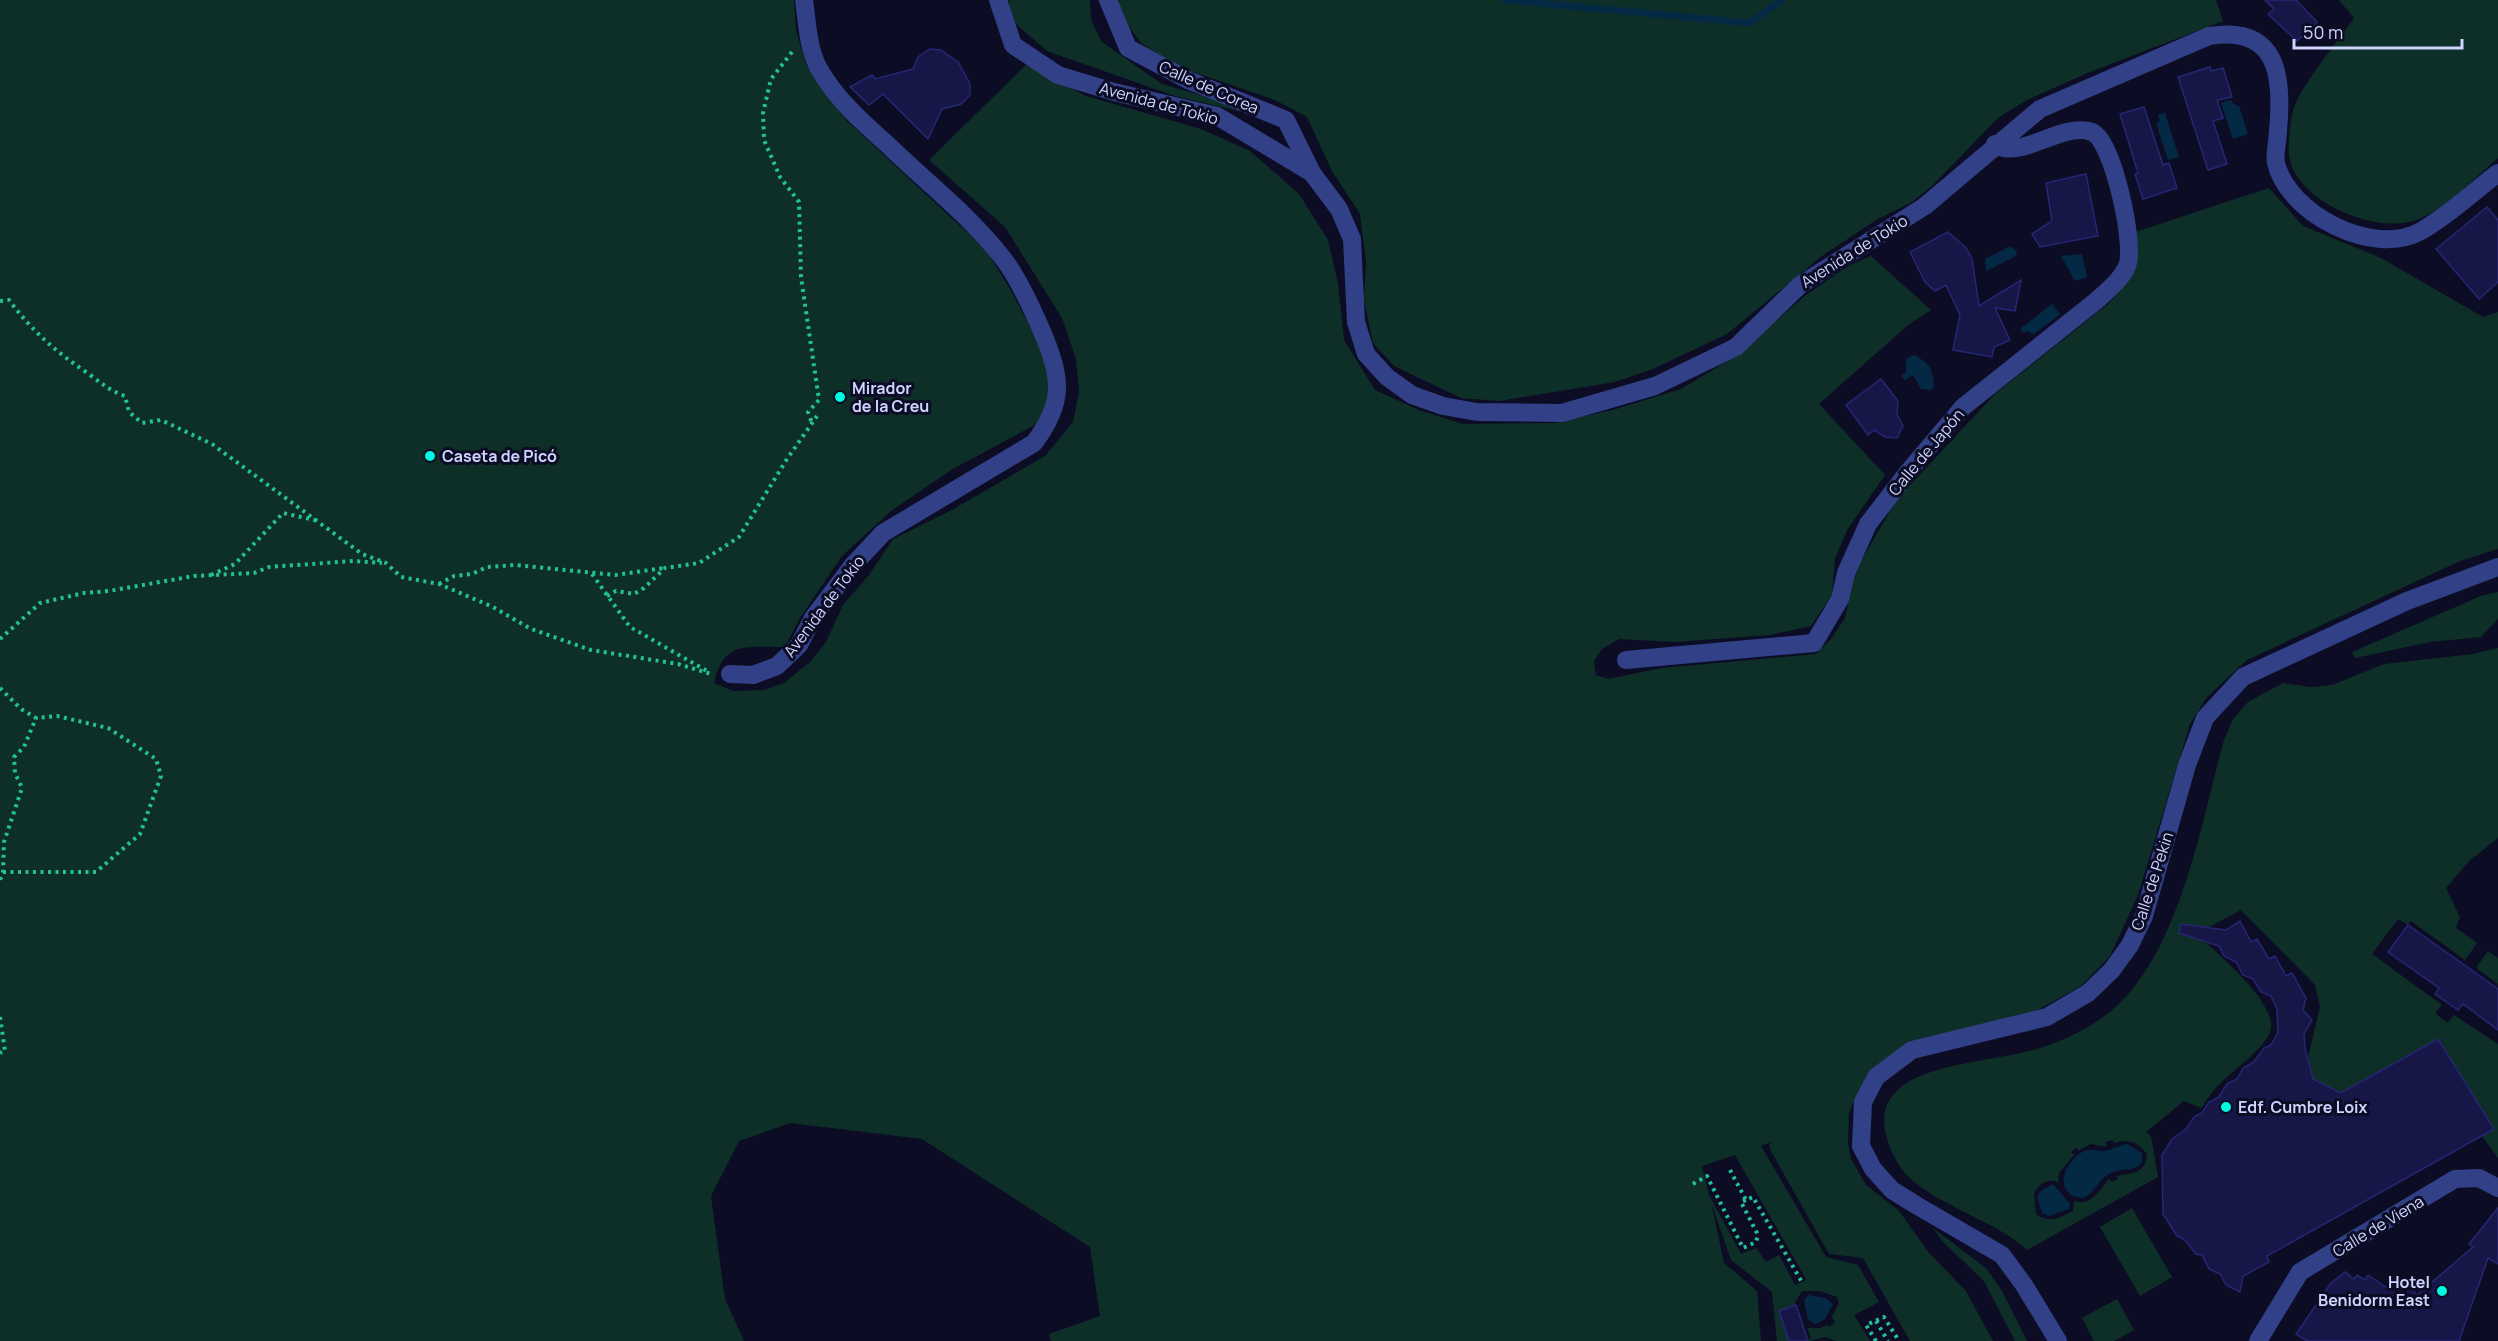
<svg xmlns="http://www.w3.org/2000/svg" width="2498" height="1341" font-family="Manrope,sans-serif">
<style>
.green{fill:#0e2f27;fill-rule:evenodd}
.water{fill:#042945}
.lines{fill:none;stroke-linecap:round;stroke-linejoin:round}
.stream{stroke:#042945;stroke-width:7}
.building{fill:#161647;stroke:#262676;stroke-width:1.5}
.path{stroke:#22c197;stroke-width:4;stroke-dasharray:3 4.5;stroke-linecap:butt}
.minor{stroke:#324088;stroke-width:18}
.poi-dot{fill:#00fae0;stroke:#0c0d25;stroke-width:2}
.labels{text-anchor:middle;dominant-baseline:central;stroke-width:6;stroke-linejoin:round;paint-order:stroke}
.street-label{font-size:16px;fill:#cfd4ff;stroke:#0c0d25}
.poi-label{font-size:16px;font-weight:bold;fill:#cfd4ff;stroke:#0c0d25;text-anchor:start}
</style>
<rect width="100%" height="100%" fill="#0c0d25"/>
<g class="green">
<path d="M0,0h794l2,30 10,35 41,56 139,129 24,39 34,64 8,22 -10,46 -91,49 -60,41 -49,45 -42,62 -15,29c-35,1 -62,-8 -71,36l19,8 31,-1 20,-7 26,-21 16,-20 17,-37 26,-30 24,-36 57,-28 95,-55 28,-34 6,-30 -3,-33 -14,-41 -57,-91 -76,-67 97,-95 60,31 115,33 49,22 49,43 29,46 10,43 6,57 31,50 44,20 44,14 92,-1 61,-14 65,-20 50,-30 75,-64 44,-30 21,-9 60,54 -23,15 -89,79 66,71 -38,55 -12,29 -3,36 -21,31 -41,9 -95,7 -56,-3 -17,10 -8,12 2,14 12,4 54,-11 154,-14 15,-15 14,-21 10,-47 42,-72 98,-105 113,-90 18,-20 10,-28 -1,-24 134,-44 34,38 78,32 102,59 15,-5v237l-38,12 -213,99 -40,37 -17,27 -52,171 -28,61 -29,30 -54,30 -159,57 -19,39 -1,32 3,15 15,26 33,26 30,42 37,38 27,50h-83l-47,-83 -34,-4 -58,-103 -2,-6 2,-3 -10,4 65,111 32,8 21,37 -25,13 16,26h-34l-11,-4 -15,4h-33l-5,-49 -41,-32 -20,-58 13,61 33,28 4,50h-710l-2,-7 51,-18 -10,-69 -168,-108 -132,-16 -51,18 -28,55 14,103 19,42h-744zM1735,1155l71,124v1l-11,5 -16,-30 -13,7 -10,-14 -15,6 -32,-59 -7,-29zM1802,1291h18l17,6 2,6 -7,14 3,5 -5,5 -3,-2 -8,3h-12l4,10 -4,2 -12,-38z"/>
<polygon points="1009,0 1090,0 1091,20 1102,42 1162,84 1231,104 1243,112 1175,96 1047,51 1016,24 1009,9"/>
<polygon points="1119,0 2216,0 2223,21 2090,72 2027,100 1999,117 1932,186 1912,202 1876,220 1822,256 1727,334 1653,369 1615,382 1499,401 1461,398 1394,366 1373,343 1364,300 1366,262 1360,214 1332,171 1307,117 1275,100 1176,66 1141,43 1118,12"/>
<path d="M2339,0h159v158c-25,21 -49,49 -79,61 -40,17 -119,-16 -129,-59 -3,-12 0,-34 2,-46 5,-24 47,-74 62,-96z"/>
<polygon points="2498,592 2498,619 2481,637 2430,642 2355,658 2352,652 2481,596"/>
<path d="M2498,648v190l-29,23 -23,27 14,29 -4,11 21,15 -12,17 -54,-39 -3,4 -10,-6 -26,35 70,51 -7,8 12,10 7,-8 44,29v114l-16,-22 12,-8 -56,-89 -97,54 -28,-14 -5,-21 12,-52 -5,-21 -74,-75 -45,24c20,18 79,67 75,95 -2,10 -15,22 -22,29 -18,16 -36,28 -47,50l-18,-7 -38,31 5,4 7,41 -131,73c-35,-33 -108,-49 -130,-88 -53,-98 73,-95 132,-111 26,-6 48,-17 70,-31 79,-52 101,-194 125,-280l9,-21 15,-17 35,-19 27,4 22,-2 52,-21 89,-10zM2113,1140l1,3c14,-5 24,-1 33,11 -1,20 -15,19 -30,22l1,3 -6,3 -3,-3c-10,11 -17,28 -35,22l-1,10c-14,7 -23,13 -37,3l-2,-21c6,-9 14,-16 24,-10l1,-10 15,-18 -3,-3 5,-4 3,2 12,-6 16,3 -2,-5z"/>
<polygon points="2488,951 2498,958 2498,984 2476,968"/>
<polygon points="2132,1208 2172,1277 2140,1296 2100,1227"/>
<polygon points="1933,1228 1987,1269 2002,1291 2027,1341 2015,1341 1984,1281 1943,1242"/>
<polygon points="2117,1299 2134,1330 2114,1341 2094,1341 2082,1318"/>
</g>
<g class="water">
<polygon points="2231,100 2233,104 2239,106 2248,134 2233,139 2221,103"/>
<polygon points="2165,113 2179,157 2168,160 2156,123 2160,121 2158,115"/>
<polygon points="2011,246 2017,252 2016,256 1986,271 1985,259"/>
<polygon points="2082,254 2087,277 2075,281 2061,256"/>
<polygon points="2052,304 2060,314 2033,335 2028,331 2024,333 2020,329"/>
<path d="M1914,355c15,8 19,13 20,31l-3,4 -10,-1 -8,-14 -8,5 -4,-4 5,-4v-13z"/>
<path d="M2127,1144l15,9v10c-10,10 -19,4 -31,10 -13,5 -15,20 -28,25 -30,-3 -20,-34 -1,-46 9,-5 15,0 23,-1 8,-1 14,-6 22,-7z"/>
<polygon points="2053,1184 2070,1204 2069,1209 2049,1216 2042,1213 2037,1197 2041,1191"/>
<polygon points="1808,1295 1825,1298 1833,1304 1825,1319 1816,1324 1808,1320 1804,1300"/>
</g>
<g class="lines">
<polyline class="stream" points="1505,0 1750,23 1782,0"/>
</g>
<g class="building">
<polygon points="2265,0 2296,0 2317,22 2297,41 2268,14 2274,9"/>
<polygon points="930,49 941,50 958,62 970,84 970,95 961,104 942,109 928,139 883,94 869,105 850,87 872,75 875,79 913,69 918,57"/>
<polygon points="2210,67 2211,71 2223,68 2232,97 2217,100 2223,118 2213,121 2227,164 2208,170 2178,77"/>
<polygon points="2144,107 2163,165 2169,163 2177,188 2143,199 2135,174 2138,173 2120,114"/>
<polygon points="2086,174 2098,236 2040,247 2032,234 2052,221 2046,183"/>
<polygon points="2487,207 2498,220 2498,282 2479,299 2436,249"/>
<polygon points="1948,232 1966,248 1972,259 1979,306 2021,280 2015,311 1995,308 2010,340 1994,347 1992,357 1953,350 1960,315 1946,285 1935,291 1925,282 1910,252"/>
<polygon points="1881,379 1898,401 1897,414 1903,426 1897,438 1885,437 1874,430 1868,435 1846,405"/>
<polygon points="2240,921 2251,942 2257,939 2269,959 2275,956 2286,976 2292,973 2306,998 2303,1010 2312,1020 2304,1034 2305,1048 2313,1079 2341,1093 2438,1039 2494,1129 2267,1256 2269,1262 2243,1276 2240,1292 2226,1285 2220,1274 2209,1269 2202,1255 2196,1254 2185,1240 2177,1236 2163,1214 2162,1155 2172,1139 2185,1130 2195,1116 2202,1113 2209,1102 2219,1097 2227,1084 2237,1079 2243,1068 2254,1062 2264,1048 2271,1045 2278,1033 2277,1009 2271,996 2261,992 2253,979 2243,975 2236,962 2224,956 2219,946 2179,933 2181,924 2226,930"/>
<polygon points="2408,925 2498,989 2498,1030 2463,1004 2458,1010 2435,994 2439,988 2388,952"/>
<polygon points="2498,1208 2498,1264 2488,1258 2459,1341 2307,1341 2296,1334 2331,1283 2345,1272 2354,1279 2357,1275 2365,1280 2368,1275 2390,1290 2402,1279 2417,1295 2473,1247 2469,1244"/>
<polygon points="1796,1305 1808,1341 1789,1341 1779,1311"/>
</g>
<g class="lines">
<g class="path">
<polyline points="792,52 771,79 763,113 764,140 780,177 799,202 801,277 819,400 808,412 812,423"/>
<path d="M0,301l9,-1c23,31 48,53 80,74 12,9 21,17 36,22l4,16 13,11 19,-3 51,24 150,110 24,9 15,14 38,7 54,23 38,22 60,21 87,14 33,10"/>
<polyline points="592,574 630,627 707,671"/>
<polyline points="211,575 235,564 283,513 319,521"/>
<polyline points="439,584 454,576 472,574 487,567 515,565 615,575 664,568"/>
<polyline points="607,596 616,591 634,594 644,588 665,568 699,563 739,537 787,459 817,416"/>
<polyline points="0,639 40,603 84,593 109,591 194,576 254,573 269,567 353,561 382,563"/>
<polyline points="0,688 21,709 36,718 24,747 14,757 15,773 22,788 4,842 3,872 0,880"/>
<polyline points="3,872 96,872 140,834 161,776 156,759 108,728 57,716 36,718"/>
<polyline points="0,1017 5,1051 0,1053"/>
<polyline points="1730,1170 1746,1200 1753,1197 1803,1284"/>
<polyline points="1693,1184 1707,1176 1743,1248 1756,1242 1758,1235 1741,1202 1746,1200"/>
<polyline points="1876,1321 1888,1341"/>
<polyline points="1876,1341 1866,1325 1884,1317 1899,1341"/>
</g>
<g class="minor">
<path d="M998,0l15,45 45,30 56,17 103,24 95,57 27,36 13,30 4,83 10,32 21,23 25,18 31,11 34,6 85,1 93,-27 81,-39 64,-62 125,-79 115,-97 169,-73c70,-11 74,41 69,95 0,10 -4,23 -2,32 12,51 98,95 145,68 27,-15 52,-39 77,-58"/>
<polyline points="1108,0 1128,48 1188,80 1286,120 1312,173"/>
<path d="M1626,660l188,-17 26,-44 6,-26 22,-49 40,-52 55,-65 133,-106c11,-10 25,-21 31,-35 9,-19 -14,-126 -35,-134 -30,-11 -73,30 -97,12"/>
<path d="M730,674l23,1 24,-9 22,-21 14,-27 40,-53 30,-32 151,-90c32,-42 27,-67 7,-114 -10,-23 -23,-52 -39,-72 -33,-42 -76,-75 -114,-112 -26,-23 -53,-47 -70,-78 -10,-19 -11,-46 -14,-67"/>
<polyline points="2058,1341 2024,1285 2002,1255 1916,1205 1892,1190 1873,1169 1861,1146 1863,1102 1876,1077 1912,1050 2047,1017 2088,993 2112,970 2130,945 2144,916 2187,765 2205,718 2243,677 2407,601 2498,567"/>
<polyline points="2258,1341 2300,1272 2455,1179 2479,1178 2498,1188"/>
</g>
</g>
<g class="poi-dot">
<circle cx="840" cy="397" r="6"/>
<circle cx="430" cy="456" r="6"/>
<circle cx="2226" cy="1107" r="6"/>
<circle cx="2442" cy="1291" r="6"/>
</g>
<g class="labels">
<g class="street-label">
<text transform="translate(1209 87) rotate(24)">Calle de Corea</text>
<text transform="translate(1159 103) rotate(15)">Avenida de Tokio</text>
<text transform="translate(1854 251) rotate(-32)">Avenida de Tokio</text>
<text transform="translate(1926 452) rotate(-50)">Calle de Japón</text>
<text transform="translate(824 606) rotate(-53)">Avenida de Tokio</text>
<text transform="translate(2152 881) rotate(-72)">Calle de Pekin</text>
<text transform="translate(2378 1226) rotate(-31)">Calle de Viena</text>
</g>
<g class="poi-label">
<text x="852" y="388">Mirador<tspan x="852" dy="18">de la Creu</tspan></text>
<text x="442" y="456">Caseta de Picó</text>
<text x="2238" y="1107">Edf. Cumbre Loix</text>
<text x="2430" y="1282" text-anchor="end">Hotel<tspan x="2430" dy="18">Benidorm East</tspan></text>
</g>
</g>
<path d="M2294 39v9h168v-9" fill="none" stroke="#cfd4ff" stroke-width="3"/>
<text x="2303" y="39" font-size="18" fill="#cfd4ff" stroke="#0c0d25" stroke-width="4.5" paint-order="stroke">50 m</text>
</svg>
